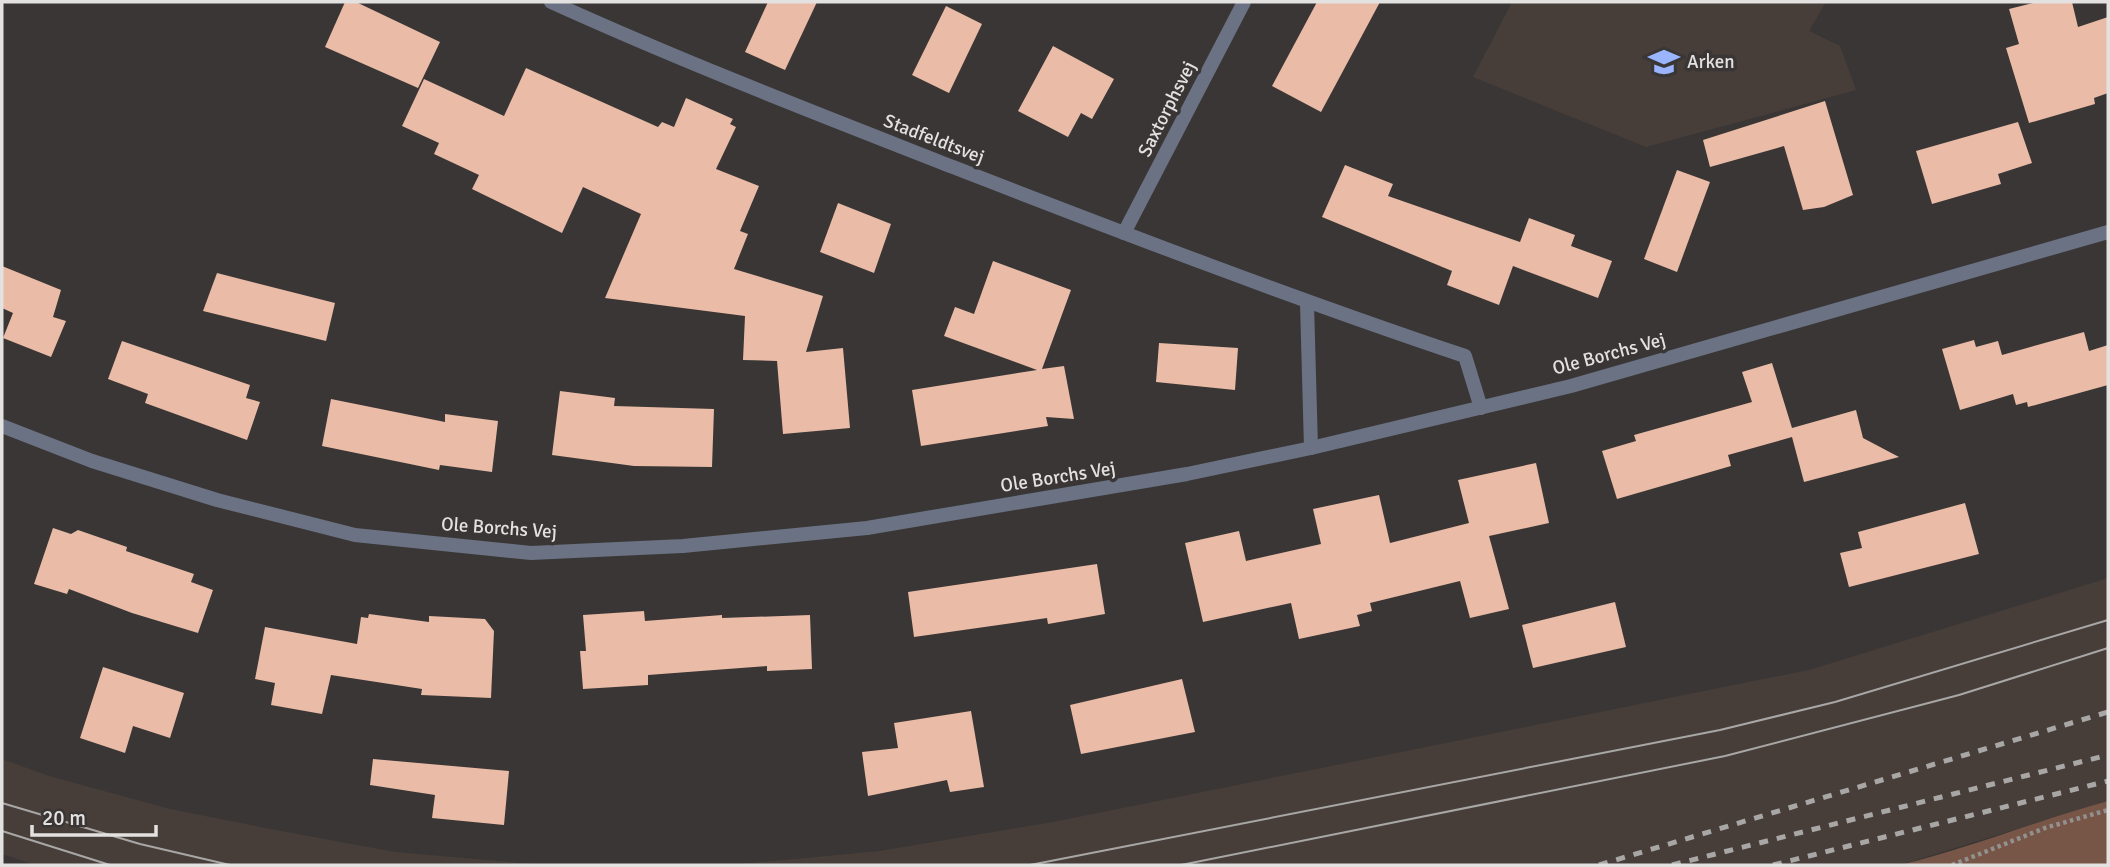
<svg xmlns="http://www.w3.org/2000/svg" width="2110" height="867" font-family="Signika,sans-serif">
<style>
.built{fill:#473e3a}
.green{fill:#775647}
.building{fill:#eabba6}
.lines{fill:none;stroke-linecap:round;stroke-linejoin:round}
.path{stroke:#939190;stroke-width:4.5;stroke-dasharray:3.5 3.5;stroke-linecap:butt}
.street{stroke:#6b7283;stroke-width:14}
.tram{stroke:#a8a7a6;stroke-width:2}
.rail{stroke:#a8a7a6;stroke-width:5;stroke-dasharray:9 9;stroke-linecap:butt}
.labels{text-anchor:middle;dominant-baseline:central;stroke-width:7;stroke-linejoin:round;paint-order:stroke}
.poi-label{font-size:19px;fill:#e3e2e1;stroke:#393635;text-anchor:start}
.street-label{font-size:19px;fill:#e3e2e1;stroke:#393635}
</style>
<rect width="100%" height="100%" fill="#393635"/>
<g class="built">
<polygon points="1512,2 1826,2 1809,31 1840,46 1856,90 1646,147 1473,77"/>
<polygon points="2108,578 2108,801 1900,865 730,865 880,851 1053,822 1809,670"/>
<polygon points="2,759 49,776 170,809 281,831 395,852 543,865 35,865 2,854"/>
</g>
<path class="green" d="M2108,801v64h-208c70,-17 138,-45 208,-64z"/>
<g class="building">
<polygon points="345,2 356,2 440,42 418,88 325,47"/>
<polygon points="768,2 817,2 785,70 745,52"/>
<polygon points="1317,2 1380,2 1321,112 1272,86"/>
<polygon points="2037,2 2072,2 2078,27 2108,17 2108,93 2094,98 2095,104 2029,123 2006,48 2019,44 2009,9"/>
<polygon points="946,6 982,24 949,93 912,75"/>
<polygon points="1053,46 1114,79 1092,119 1081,113 1068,137 1018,111"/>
<polygon points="526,68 658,127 662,122 674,127 686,98 733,119 730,124 736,127 716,169 759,186 740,231 748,234 734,269 823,296 806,352 843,348 850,428 783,434 777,361 743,360 745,316 605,298 641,214 583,187 562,233 472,189 479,175 434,154 439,143 402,126 424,79 504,116"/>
<polygon points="1825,101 1853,195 1824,207 1803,210 1784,146 1710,167 1703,140"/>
<polygon points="2018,122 2032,163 1998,174 2001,184 1932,204 1916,151"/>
<polygon points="1345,165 1393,184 1388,196 1520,242 1529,218 1575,235 1571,246 1612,261 1598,298 1513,266 1499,305 1447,285 1452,271 1322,217"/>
<polygon points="1677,170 1710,182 1677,272 1644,259"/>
<polygon points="838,203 891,224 874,273 820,252"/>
<polygon points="993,261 1071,290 1042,369 1064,366 1074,419 1046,417 1048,426 921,446 912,390 1037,370 944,336 955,307 974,314"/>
<polygon points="2,266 61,290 53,317 66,321 51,357 3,338 13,313 2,308"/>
<polygon points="217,273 335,303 326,341 203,311"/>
<polygon points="2084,332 2089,351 2108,345 2108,385 2028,407 2027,402 2016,405 2013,394 1960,410 1942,349 1974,340 1976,347 1998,341 2002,355"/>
<polygon points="122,341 250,385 246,398 260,402 247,440 145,403 148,394 108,379"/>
<polygon points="1159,343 1238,348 1235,390 1156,382"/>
<polygon points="1772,363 1792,428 1856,410 1863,438 1899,457 1804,482 1792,437 1728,455 1731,466 1617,499 1602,451 1636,441 1634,435 1752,402 1742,372"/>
<polygon points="560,391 615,398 614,406 714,409 712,467 634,466 552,455"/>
<polygon points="331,399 445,422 445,414 498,421 492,472 440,465 439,470 322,446"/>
<polygon points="1536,463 1549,523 1489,536 1509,609 1470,618 1460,581 1370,603 1372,611 1357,615 1360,626 1299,639 1291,603 1203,622 1185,543 1239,531 1246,561 1321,544 1313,509 1379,495 1390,543 1469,523 1458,480"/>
<polygon points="1965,503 1979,554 1849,587 1840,553 1862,548 1858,532"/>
<polygon points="53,528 71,534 78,530 127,547 126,551 194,574 191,582 213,590 198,633 132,613 69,589 67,594 34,584"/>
<polygon points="1097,564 1105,614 1048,624 1047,618 914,637 908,592"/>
<polygon points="1615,602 1626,647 1533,668 1522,625"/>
<polygon points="644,611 645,621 722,615 722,618 810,615 812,669 767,671 767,666 648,675 648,685 583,689 580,651 586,651 583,615"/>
<polygon points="369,614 429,622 429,616 485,619 494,631 491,698 421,695 422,689 331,675 322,714 271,705 275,683 255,679 265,627 357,644 361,617 368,618"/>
<polygon points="103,667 184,693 170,738 133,726 125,753 80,738"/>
<polygon points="1182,679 1195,732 1081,754 1070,705"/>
<polygon points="971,711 984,787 950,792 947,780 868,796 862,752 898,748 894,723"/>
<polygon points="373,759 509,771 504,825 432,818 435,795 370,785"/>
</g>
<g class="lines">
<polyline class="path" points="1952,865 2045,828 2108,810"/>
<g class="street">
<path d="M551,2c132,60 267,112 402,165 170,66 339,131 512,189l16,52"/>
<polyline points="1124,233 1244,2"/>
<polyline points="1307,303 1311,448"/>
<polyline points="2,426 92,461 217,500 355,535 531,553 683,546 867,528 1187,474 1311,448 1571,386 2108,232"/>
</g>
<g class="tram">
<polyline points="2,803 140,844 230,865"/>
<polyline points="2,831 110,865"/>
<polyline points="1030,865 1720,730 1835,702 2108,620"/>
<polyline points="1181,865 1725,756 1959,695 2108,648"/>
</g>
<g class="rail">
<polyline points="1599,865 2108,712"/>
<polyline points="1672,865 2108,755"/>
<polyline points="1773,865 2108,781"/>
</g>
</g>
<defs>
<symbol id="school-bare" viewBox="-9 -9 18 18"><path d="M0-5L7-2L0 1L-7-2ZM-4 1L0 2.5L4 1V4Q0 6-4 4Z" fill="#9ab5fd" stroke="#393635" stroke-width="2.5" paint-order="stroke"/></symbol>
</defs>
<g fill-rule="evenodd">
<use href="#school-bare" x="1642" y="40" width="44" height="44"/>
</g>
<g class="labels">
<g class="poi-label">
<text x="1687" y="62">Arken</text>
</g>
<g class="street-label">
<text transform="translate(1167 109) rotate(-63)">Saxtorphsvej</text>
<text transform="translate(934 139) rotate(21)">Stadfeldtsvej</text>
<text transform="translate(1609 354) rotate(-15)">Ole Borchs Vej</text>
<text transform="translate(1058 477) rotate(-9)">Ole Borchs Vej</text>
<text transform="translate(499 528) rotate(4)">Ole Borchs Vej</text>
</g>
</g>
<rect width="2110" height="867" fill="none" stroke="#e3e2e1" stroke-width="7"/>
<path d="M32 825v10h124v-10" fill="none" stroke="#e3e2e1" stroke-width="3.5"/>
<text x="42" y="825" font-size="21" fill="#e3e2e1" stroke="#393635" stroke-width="5" paint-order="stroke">20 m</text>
</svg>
